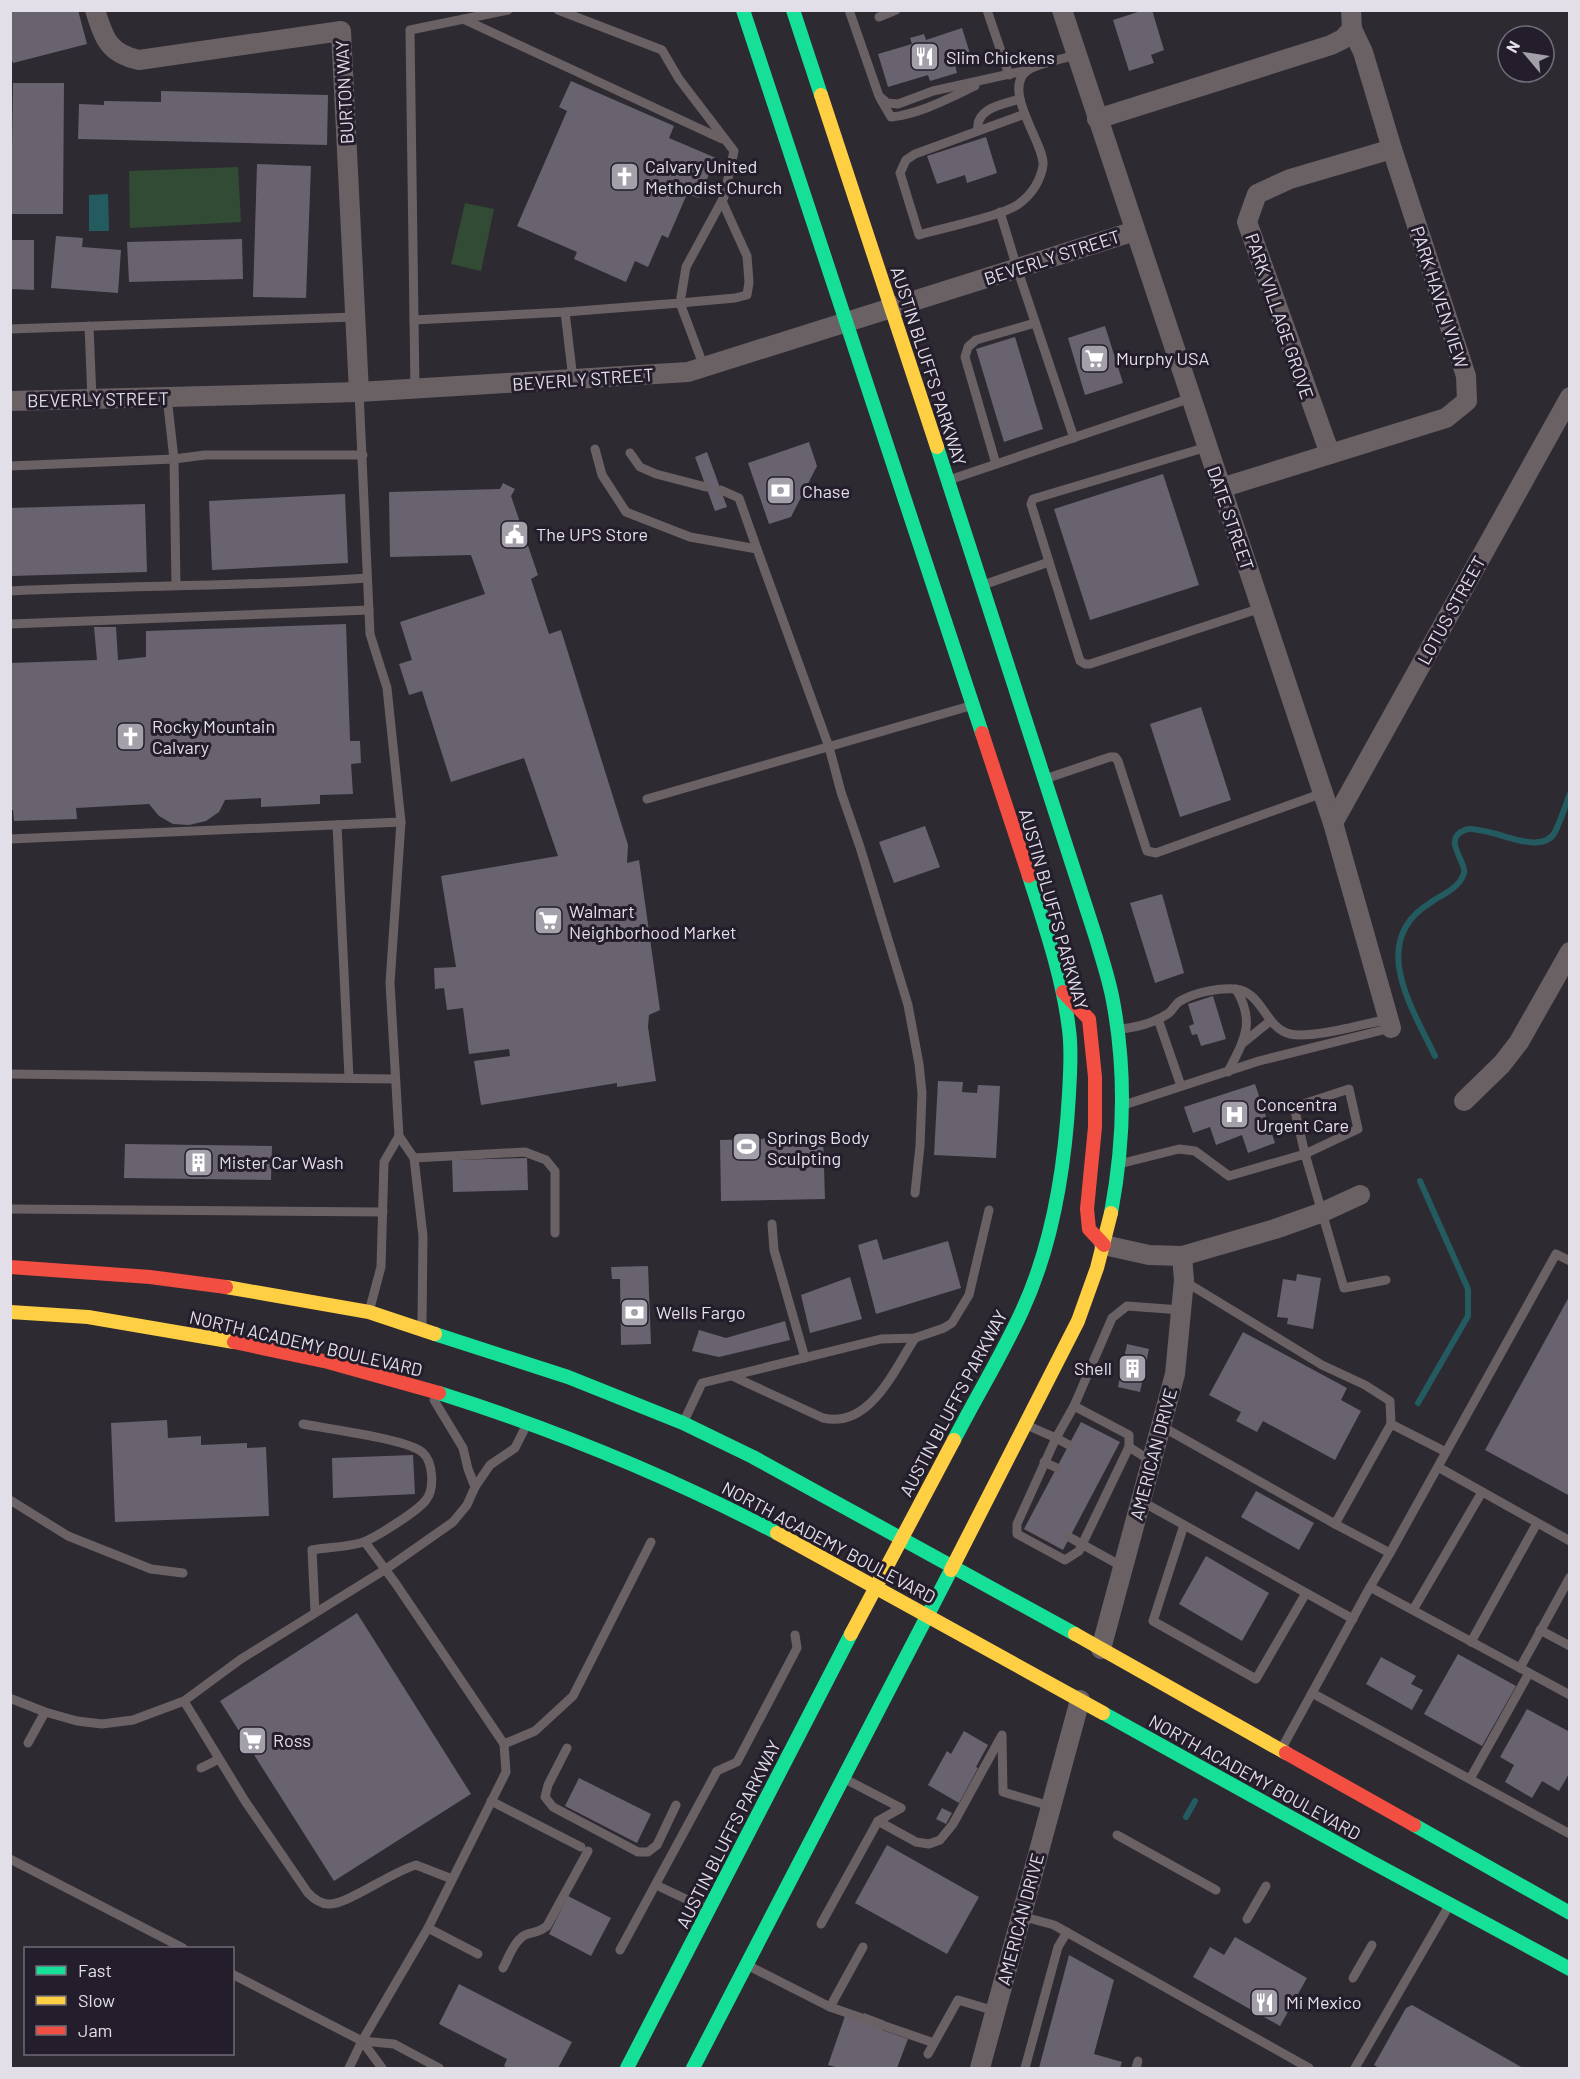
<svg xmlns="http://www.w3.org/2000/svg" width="1580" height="2079" font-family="Barlow,sans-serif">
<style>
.green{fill:#324b34}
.water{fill:#235b60}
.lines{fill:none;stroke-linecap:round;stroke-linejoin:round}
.stream{stroke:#235b60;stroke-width:6}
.building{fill:#696370}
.lane{stroke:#6a6164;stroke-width:9}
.street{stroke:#6a6164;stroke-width:20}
.fast{stroke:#16e098;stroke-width:14}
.slow{stroke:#ffcf43;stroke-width:14}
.jam{stroke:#f24e42;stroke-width:14}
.labels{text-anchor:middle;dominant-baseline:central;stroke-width:6;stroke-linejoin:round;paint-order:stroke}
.poi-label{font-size:18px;fill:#e3dfe9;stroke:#241d2b;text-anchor:start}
.street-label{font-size:18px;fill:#e3dfe9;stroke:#241d2b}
</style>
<rect width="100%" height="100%" fill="#2e2a32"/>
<g class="green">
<polygon points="238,167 241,222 130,228 129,171"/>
<polygon points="465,203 494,209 481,271 451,264"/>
</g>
<polygon class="water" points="108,194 109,231 89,231 89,195"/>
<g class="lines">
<g class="stream">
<path d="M1435,1056c-23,-48 -67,-115 -5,-153 11,-8 30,-15 34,-30 3,-11 -23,-34 1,-43 6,-3 16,1 23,2 18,3 55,22 67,0 6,-12 10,-26 15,-38"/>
<polyline points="1418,1403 1468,1316 1468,1289 1420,1181"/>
<polyline points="1186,1817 1195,1801"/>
</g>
</g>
<g class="building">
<polygon points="21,10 78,10 87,44 13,63 10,55 10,13"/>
<polygon points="1144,10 1152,10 1164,50 1151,55 1154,63 1129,71 1113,20"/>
<polygon points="962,28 972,60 955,65 957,73 930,81 928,75 888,87 878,54 912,44 910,38 924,34 926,40"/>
<polygon points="571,81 674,126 669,138 716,158 699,198 687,194 668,238 662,235 648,267 635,261 626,282 574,259 577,252 517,226 567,111 559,107"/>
<polygon points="13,83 64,83 63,214 11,214"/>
<polygon points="161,91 328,95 327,145 78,139 79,104 104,105 104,101 161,102"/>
<polygon points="986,137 997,173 967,183 965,175 937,184 927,156"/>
<polygon points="257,164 311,166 306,298 253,297"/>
<polygon points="56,236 83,238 82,247 121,250 118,293 51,288"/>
<polygon points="242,239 243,279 129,282 127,242"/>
<polygon points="10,240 34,240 34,290 10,289"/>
<polygon points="1105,326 1123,383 1085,395 1068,338"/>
<polygon points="1015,337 1043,429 1004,442 976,349"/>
<polygon points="809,442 817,466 791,517 769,524 748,463"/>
<polygon points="707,452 727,507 715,511 695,457"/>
<polygon points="1163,474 1199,585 1090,620 1054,509"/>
<polygon points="503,483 515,489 511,496 538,575 531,579 549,634 561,630 628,845 627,863 639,860 660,1010 649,1015 648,1027 656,1081 617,1087 617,1083 481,1105 474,1061 510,1056 509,1049 469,1054 463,1008 447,1010 444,988 435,989 434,968 456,967 441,876 558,856 524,758 451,782 422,691 409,695 399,664 412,660 400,622 485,594 471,555 390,557 389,492 500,489"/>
<polygon points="345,494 348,563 212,570 209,501"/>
<polygon points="145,504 147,572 11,576 10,508"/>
<polygon points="346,624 350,741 360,741 361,763 351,764 353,794 320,795 320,804 261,807 261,798 225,800 219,812 206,821 189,825 173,824 159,816 149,804 76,808 77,819 14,821 13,810 10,810 10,663 97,660 94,627 116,627 118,660 146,657 146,631"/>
<polygon points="1201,707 1231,800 1180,817 1150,724"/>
<polygon points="925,826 940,867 894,883 879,842"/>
<polygon points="1162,894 1184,973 1155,983 1130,903"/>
<polygon points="1213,996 1226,1039 1201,1046 1197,1034 1192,1035 1189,1026 1194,1024 1188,1004"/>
<polygon points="938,1081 963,1082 962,1092 977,1093 978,1085 1000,1086 996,1158 934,1155"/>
<polygon points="1255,1084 1275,1143 1248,1153 1242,1135 1216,1145 1210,1127 1193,1133 1184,1107"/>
<polygon points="823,1137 825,1199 721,1201 720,1140"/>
<polygon points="125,1144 272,1146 271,1180 124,1178"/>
<polygon points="527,1158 528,1190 453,1192 452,1160"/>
<polygon points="877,1239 883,1260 948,1241 961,1288 876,1314 858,1245"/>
<polygon points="648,1266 651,1344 621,1345 620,1279 612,1279 611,1267"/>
<polygon points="1297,1274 1321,1278 1313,1329 1287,1324 1288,1318 1277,1317 1283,1279 1296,1281"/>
<polygon points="850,1277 862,1319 810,1333 801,1295"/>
<polygon points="1570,1295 1570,1496 1485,1450"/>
<polygon points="785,1321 790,1340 719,1357 692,1351 699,1330 726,1338"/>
<polygon points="1243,1332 1347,1388 1341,1400 1361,1411 1335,1460 1263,1421 1257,1432 1236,1421 1241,1412 1209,1395"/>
<polygon points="1127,1344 1149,1349 1140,1392 1118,1387"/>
<polygon points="167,1420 168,1438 201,1436 201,1445 247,1443 247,1448 266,1447 269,1516 115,1522 111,1423"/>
<polygon points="1081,1422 1120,1442 1063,1550 1024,1529"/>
<polygon points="413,1455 415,1494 333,1498 332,1458"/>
<polygon points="1256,1491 1314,1523 1299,1550 1241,1517"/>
<polygon points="1206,1556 1269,1593 1242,1641 1179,1604"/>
<polygon points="357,1613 471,1794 334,1881 220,1701"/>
<polygon points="1458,1654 1516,1686 1482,1746 1424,1714"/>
<polygon points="1381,1657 1416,1676 1411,1684 1423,1690 1412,1710 1366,1684"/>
<polygon points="1527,1709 1570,1732 1570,1772 1559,1791 1542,1781 1532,1798 1505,1782 1514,1765 1500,1757"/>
<polygon points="964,1731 988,1745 976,1767 978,1768 959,1803 928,1785 947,1751 951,1754"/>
<polygon points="579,1778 651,1814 637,1843 565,1806"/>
<polygon points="942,1808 952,1813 946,1824 936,1819"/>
<polygon points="887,1845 979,1897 947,1954 855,1903"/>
<polygon points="568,1896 611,1918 591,1956 549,1934"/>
<polygon points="1235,1937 1307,1978 1280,2026 1193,1977 1210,1947 1224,1955"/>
<polygon points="1069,1955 1114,1980 1094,2054 1122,2062 1120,2068 1039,2068"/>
<polygon points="459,1984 572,2042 558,2068 508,2068 504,2066 507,2059 439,2024"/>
<polygon points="1412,2005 1523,2068 1379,2068 1374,2065 1406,2008"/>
<polygon points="864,2013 885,2021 882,2030 908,2039 897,2068 839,2068 828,2065 845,2016 861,2022"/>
</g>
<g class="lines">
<g class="lane">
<polyline points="508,10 410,30 414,320 565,312 680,303 686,267 724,197 734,151 679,79 662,50 558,10"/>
<polyline points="849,10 879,96 887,103 898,104 933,91 1028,70"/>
<polyline points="987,10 1009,75"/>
<polyline points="879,17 896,10"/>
<polyline points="463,19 722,139"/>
<path d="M880,98l11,19c29,-3 58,-19 84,-31"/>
<path d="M1025,114l-110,40 -9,6 -6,13 19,62c23,-7 85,-19 101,-32 12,-9 21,-23 23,-38 2,-21 -43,-76 -15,-95 9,-6 37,-12 49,-15"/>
<path d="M978,130c-3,-22 26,-26 42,-31"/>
<polyline points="1000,212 1017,268 1074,438"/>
<polyline points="565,312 573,379"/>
<polyline points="414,320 415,389"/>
<polyline points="89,326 92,399"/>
<polyline points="10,329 355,317"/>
<polyline points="704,367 680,303 735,298 747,295 749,282 747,256 722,201"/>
<polyline points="359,392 370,634 387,688 401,822 390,983 399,1136 414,1158 423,1236 422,1323"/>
<polyline points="167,397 174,459 205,455 363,455"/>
<polyline points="1207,447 1033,499 1031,504 1080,661 1085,664 1090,664 1261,608"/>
<polyline points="595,449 602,475 626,512 690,537 757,549 829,747 841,792 860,847 908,1005 919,1064 922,1093 920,1146 915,1193"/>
<polyline points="630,453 640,467 656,474 706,487"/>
<polyline points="996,464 965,357 968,347 976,340 1035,323"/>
<polyline points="10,466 174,459 176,585"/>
<polyline points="952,479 1191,398"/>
<polyline points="721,490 739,498 757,549"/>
<polyline points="986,584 1049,562"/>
<path d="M10,591c119,-6 239,-4 357,-13"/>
<polyline points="10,624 369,610"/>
<polyline points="1048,778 1110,757 1115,757 1118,761 1147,851 1156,853 1323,793"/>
<polyline points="647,799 970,706"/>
<polyline points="337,825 349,1078"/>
<polyline points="10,839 401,822"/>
<polyline points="1158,1019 1181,1086"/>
<path d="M1122,1029c15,-2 34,-7 47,-16 5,-4 7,-11 13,-13 15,-8 36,-12 53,-11 28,3 29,38 55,45 22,5 74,-10 99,-15"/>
<polyline points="1243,1043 1270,1021"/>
<path d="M1228,1072c16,-32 28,-49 8,-83"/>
<polyline points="10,1074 395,1079"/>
<polygon points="1349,1089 1358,1129 1305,1154 1294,1107"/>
<polyline points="1127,1104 1259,1061 1391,1028"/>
<polyline points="414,1158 525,1152 546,1160 555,1171 555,1233"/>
<polyline points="1123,1163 1179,1149 1195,1151 1229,1176 1305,1154 1344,1288 1386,1280"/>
<polyline points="10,1209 383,1212"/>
<polyline points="772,1224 774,1250 805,1358"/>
<polyline points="1184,1281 1322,1365 1365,1385 1390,1401 1391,1424"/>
<polyline points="370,1308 381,1267 384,1162 399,1136"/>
<path d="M732,1376l91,42c47,11 71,-48 92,-80"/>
<polyline points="434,1400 463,1448 468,1469 475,1487"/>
<polyline points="1074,1406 1112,1318 1127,1306 1181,1310"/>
<polyline points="685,1419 702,1383 881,1339 915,1338 944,1328 952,1323 969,1295 989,1210"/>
<path d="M303,1424c24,5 106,15 120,29 10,9 12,36 3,47 -8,11 -47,35 -60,41 -13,6 -39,6 -54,9l3,62"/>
<polyline points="1161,1426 1335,1524 1390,1553 1370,1587"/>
<polyline points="1031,1427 1056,1438 1017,1524 1017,1534 1065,1560 1079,1551 1129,1447 1129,1435 1074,1406 1056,1438 1069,1445"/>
<polyline points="1129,1447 1151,1461"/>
<polyline points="1044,1462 1057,1468"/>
<polyline points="1438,1467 1570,1541"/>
<polyline points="10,1500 68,1536 151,1569 183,1573"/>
<polyline points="1141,1501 1353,1619"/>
<polyline points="1335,1524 1391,1424 1446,1452"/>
<polyline points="1184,1525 1153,1621 1256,1679 1306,1593"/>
<polyline points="1069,1537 1123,1567"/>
<polyline points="1390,1553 1556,1254 1570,1261"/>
<polyline points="1413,1610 1482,1492"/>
<polyline points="1540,1630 1570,1646"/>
<polyline points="1471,1642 1537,1523"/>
<polyline points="1520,1668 1570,1577"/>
<polyline points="1312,1693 1570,1834"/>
<polyline points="12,1699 45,1712 28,1743"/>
<path d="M184,1701l61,100 63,92c6,6 12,11 20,11 17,2 65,-33 88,-39l36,14"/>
<polyline points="45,1712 77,1721 102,1724 133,1720 184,1701 241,1659 386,1569 453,1522 467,1505 475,1487 490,1465 515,1448 525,1428"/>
<polyline points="1002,1737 1003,1792 1050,1806"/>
<polyline points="504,1744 535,1731 573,1696 651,1542"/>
<polyline points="1283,1746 1370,1587 1570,1695"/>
<polyline points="567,1748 548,1785 545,1797 553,1807 638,1852 648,1852 657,1845 676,1805"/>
<polyline points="201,1768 219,1759"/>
<polyline points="1470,1779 1529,1673"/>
<polyline points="847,1780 901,1808"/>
<polyline points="491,1801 581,1847"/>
<polyline points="878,1821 916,1842 929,1844 940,1840 953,1824 1002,1735"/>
<polyline points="1117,1835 1216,1890"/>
<polyline points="10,1859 183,1948"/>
<polyline points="656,1885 705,1908"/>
<polyline points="1021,1916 1054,1925 1309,2068"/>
<polyline points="1247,1919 1266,1886"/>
<polyline points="821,1924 878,1821 901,1808"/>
<polyline points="428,1928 478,1954"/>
<polyline points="620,1950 717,1771 737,1762 797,1648 795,1635"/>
<polyline points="749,1966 830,2007 863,1947"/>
<path d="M503,1968c6,-11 11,-27 22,-33 9,-4 12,-1 22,-9l41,-75"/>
<polyline points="232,1974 362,2041 394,2044 439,2068"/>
<polyline points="1353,1978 1372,1945"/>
<polyline points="830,2007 934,2043"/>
<polyline points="362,2041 382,2068"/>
<polyline points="928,2054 958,2000 995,2011"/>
<polyline points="349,2068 362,2041 428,1928 506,1772 504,1744 396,1584 365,1542"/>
<polyline points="1025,2068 1058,1947 1067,1932"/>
<polyline points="1136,2068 1138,2061"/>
<polyline points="1355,2068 1447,1909"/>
</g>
<g class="street">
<path d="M95,10c9,28 13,43 44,50l202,-29 18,361"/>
<polyline points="1062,10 1333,823 1391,1028"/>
<polyline points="1097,119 1331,45 1343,39 1352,29"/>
<polyline points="10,401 359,392 688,372 1135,231"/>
<polyline points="1330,454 1247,222 1257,194 1290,179 1392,149 1363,52 1352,29 1351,10"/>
<polyline points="1221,488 1446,418 1467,401 1466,376 1392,149"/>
<polyline points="1333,823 1570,397"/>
<polyline points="1464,1101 1502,1064 1519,1042 1570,952"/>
<polyline points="1104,1245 1149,1255 1182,1256 1275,1229 1323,1212 1360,1195"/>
<polyline points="1101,1649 1175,1374 1184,1280 1182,1256"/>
<polyline points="980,2068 1080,1700"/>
</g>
<g class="fast">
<polyline points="743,10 982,733"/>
<polyline points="793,10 821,95"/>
<path d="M937,447l159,491c6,21 13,41 17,63 13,69 11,143 -2,212"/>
<polyline points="435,1334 568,1377 683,1423 753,1457 1075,1634"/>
<path d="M439,1393c117,37 229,83 338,140"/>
<path d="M954,1440c22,-43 48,-85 68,-129 31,-67 43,-144 47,-217 1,-21 3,-43 0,-64 -6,-52 -24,-104 -40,-154"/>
<polyline points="1103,1713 1366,1859 1570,1969"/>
<polyline points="1414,1825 1570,1913"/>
<polyline points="627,2068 851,1634"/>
<polyline points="693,2068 951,1570"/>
</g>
<g class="slow">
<polyline points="821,95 937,447"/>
<polyline points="226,1287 369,1312 435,1334"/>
<polyline points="10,1312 88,1317 234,1342"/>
<polyline points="777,1533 1103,1713"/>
<polyline points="951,1570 1078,1321 1097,1268 1111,1213"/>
<polyline points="851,1634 954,1440"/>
<polyline points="1075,1634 1286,1753"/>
</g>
<g class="jam">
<polyline points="982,733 1029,876"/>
<polyline points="1063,992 1089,1019 1095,1077 1095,1127 1087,1209 1089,1229 1104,1245"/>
<polyline points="10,1267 150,1277 226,1287"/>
<polyline points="234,1342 328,1362 439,1393"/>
<polyline points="1286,1753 1414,1825"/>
</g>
</g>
<defs>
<symbol id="restaurant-square" viewBox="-11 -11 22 22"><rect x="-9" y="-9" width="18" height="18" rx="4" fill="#a4a0a9" stroke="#241d2b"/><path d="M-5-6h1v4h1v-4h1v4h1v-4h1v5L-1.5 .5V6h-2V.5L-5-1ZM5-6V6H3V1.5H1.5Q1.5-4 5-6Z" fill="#fff"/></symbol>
<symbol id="church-square" viewBox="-11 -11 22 22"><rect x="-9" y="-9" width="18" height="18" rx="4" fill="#a4a0a9" stroke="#241d2b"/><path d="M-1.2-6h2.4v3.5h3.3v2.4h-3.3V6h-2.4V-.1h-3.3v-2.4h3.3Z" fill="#fff"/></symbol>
<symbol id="supermarket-square" viewBox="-11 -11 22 22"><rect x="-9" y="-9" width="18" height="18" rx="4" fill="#a4a0a9" stroke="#241d2b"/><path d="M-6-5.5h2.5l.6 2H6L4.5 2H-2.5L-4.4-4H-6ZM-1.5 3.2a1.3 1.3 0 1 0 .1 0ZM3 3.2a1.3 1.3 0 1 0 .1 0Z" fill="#fff"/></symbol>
<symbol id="bank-square" viewBox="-11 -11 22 22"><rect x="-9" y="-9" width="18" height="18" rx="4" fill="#a4a0a9" stroke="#241d2b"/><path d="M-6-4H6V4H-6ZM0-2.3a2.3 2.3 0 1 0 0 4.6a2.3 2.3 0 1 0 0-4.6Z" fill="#fff"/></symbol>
<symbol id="civic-square" viewBox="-11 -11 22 22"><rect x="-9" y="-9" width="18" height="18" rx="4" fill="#a4a0a9" stroke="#241d2b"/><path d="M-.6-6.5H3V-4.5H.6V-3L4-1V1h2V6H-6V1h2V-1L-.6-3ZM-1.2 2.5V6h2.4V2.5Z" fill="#fff"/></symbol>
<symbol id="hospital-square" viewBox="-11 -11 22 22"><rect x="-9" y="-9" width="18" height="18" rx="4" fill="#a4a0a9" stroke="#241d2b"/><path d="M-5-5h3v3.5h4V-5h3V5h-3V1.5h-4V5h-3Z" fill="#fff"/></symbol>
<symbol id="stadium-square" viewBox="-11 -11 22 22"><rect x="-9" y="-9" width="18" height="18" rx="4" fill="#a4a0a9" stroke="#241d2b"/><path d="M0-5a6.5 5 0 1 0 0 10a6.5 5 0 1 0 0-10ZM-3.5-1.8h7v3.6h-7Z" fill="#fff"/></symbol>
<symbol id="building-square" viewBox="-11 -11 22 22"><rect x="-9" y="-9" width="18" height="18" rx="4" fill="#a4a0a9" stroke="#241d2b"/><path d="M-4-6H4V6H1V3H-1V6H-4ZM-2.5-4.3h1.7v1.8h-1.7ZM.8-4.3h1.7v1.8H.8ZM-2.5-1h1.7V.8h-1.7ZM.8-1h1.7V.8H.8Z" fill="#fff"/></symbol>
</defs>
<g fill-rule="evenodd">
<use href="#restaurant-square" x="908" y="40" width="33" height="33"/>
<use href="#church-square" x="608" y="160" width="33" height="33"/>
<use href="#supermarket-square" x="1078" y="342" width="33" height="33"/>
<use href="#bank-square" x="764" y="474" width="33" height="33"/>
<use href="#civic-square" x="498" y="518" width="33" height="33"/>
<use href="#church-square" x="114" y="720" width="33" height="33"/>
<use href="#supermarket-square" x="532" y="904" width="33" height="33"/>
<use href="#hospital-square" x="1218" y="1098" width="33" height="33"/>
<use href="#stadium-square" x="730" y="1130" width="33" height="33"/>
<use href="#building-square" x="182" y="1146" width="33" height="33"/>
<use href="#bank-square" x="618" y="1296" width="33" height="33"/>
<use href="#building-square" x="1116" y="1352" width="33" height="33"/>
<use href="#supermarket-square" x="236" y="1724" width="33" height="33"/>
<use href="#restaurant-square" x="1248" y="1986" width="33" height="33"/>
</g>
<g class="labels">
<g class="poi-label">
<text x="946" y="57">Slim Chickens</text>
<text x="645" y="166">Calvary United<tspan x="645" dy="21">Methodist Church</tspan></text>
<text x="1116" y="358">Murphy USA</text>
<text x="802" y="491">Chase</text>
<text x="536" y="534">The UPS Store</text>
<text x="152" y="726">Rocky Mountain<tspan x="152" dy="21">Calvary</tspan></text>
<text x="569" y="911">Walmart<tspan x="569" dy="21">Neighborhood Market</tspan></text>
<text x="1256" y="1104">Concentra<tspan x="1256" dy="21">Urgent Care</tspan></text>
<text x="767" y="1137">Springs Body<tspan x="767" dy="21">Sculpting</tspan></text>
<text x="219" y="1162">Mister Car Wash</text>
<text x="656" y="1312">Wells Fargo</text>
<text x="1112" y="1368" text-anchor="end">Shell</text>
<text x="273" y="1740">Ross</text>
<text x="1286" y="2002">Mi Mexico</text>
</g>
<g class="street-label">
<text transform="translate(344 92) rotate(-93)">BURTON WAY</text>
<text transform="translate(1052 257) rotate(-18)">BEVERLY STREET</text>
<text transform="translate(1440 297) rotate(72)">PARK HAVEN VIEW</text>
<text transform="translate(1280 316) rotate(71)">PARK VILLAGE GROVE</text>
<text transform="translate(929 366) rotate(72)">AUSTIN BLUFFS PARKWAY</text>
<text transform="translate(583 379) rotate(-4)">BEVERLY STREET</text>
<text transform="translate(98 399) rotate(-1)">BEVERLY STREET</text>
<text transform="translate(1231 518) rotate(71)">DATE STREET</text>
<text transform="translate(1451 610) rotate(-61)">LOTUS STREET</text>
<text transform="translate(1054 909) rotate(74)">AUSTIN BLUFFS PARKWAY</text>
<text transform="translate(306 1343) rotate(13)">NORTH ACADEMY BOULEVARD</text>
<text transform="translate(953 1403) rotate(-62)">AUSTIN BLUFFS PARKWAY</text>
<text transform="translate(1153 1454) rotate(-75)">AMERICAN DRIVE</text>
<text transform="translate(829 1542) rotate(28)">NORTH ACADEMY BOULEVARD</text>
<text transform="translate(1255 1777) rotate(29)">NORTH ACADEMY BOULEVARD</text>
<text transform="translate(728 1834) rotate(-63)">AUSTIN BLUFFS PARKWAY</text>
<text transform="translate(1020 1919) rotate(-75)">AMERICAN DRIVE</text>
</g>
</g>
<rect width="1580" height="2079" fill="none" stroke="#e3dfe9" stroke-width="24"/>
<rect x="24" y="1947" width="210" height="108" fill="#241d2b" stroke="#706b77" stroke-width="1.5"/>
<rect x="36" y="1966" width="30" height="9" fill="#16e098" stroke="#706b77" stroke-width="1.5"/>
<text x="78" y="1977" font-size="18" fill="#e3dfe9">Fast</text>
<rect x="36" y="1996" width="30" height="9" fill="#ffcf43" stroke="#706b77" stroke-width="1.5"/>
<text x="78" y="2007" font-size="18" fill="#e3dfe9">Slow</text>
<rect x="36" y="2026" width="30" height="9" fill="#f24e42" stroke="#706b77" stroke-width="1.5"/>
<text x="78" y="2037" font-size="18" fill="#e3dfe9">Jam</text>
<g transform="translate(1526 54) rotate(299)"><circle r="28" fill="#241d2b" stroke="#706b77" stroke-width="1.5"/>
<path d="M0-4.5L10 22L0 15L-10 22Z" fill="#a4a0a9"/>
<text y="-9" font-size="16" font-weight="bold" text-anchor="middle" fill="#e3dfe9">N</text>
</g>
</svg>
